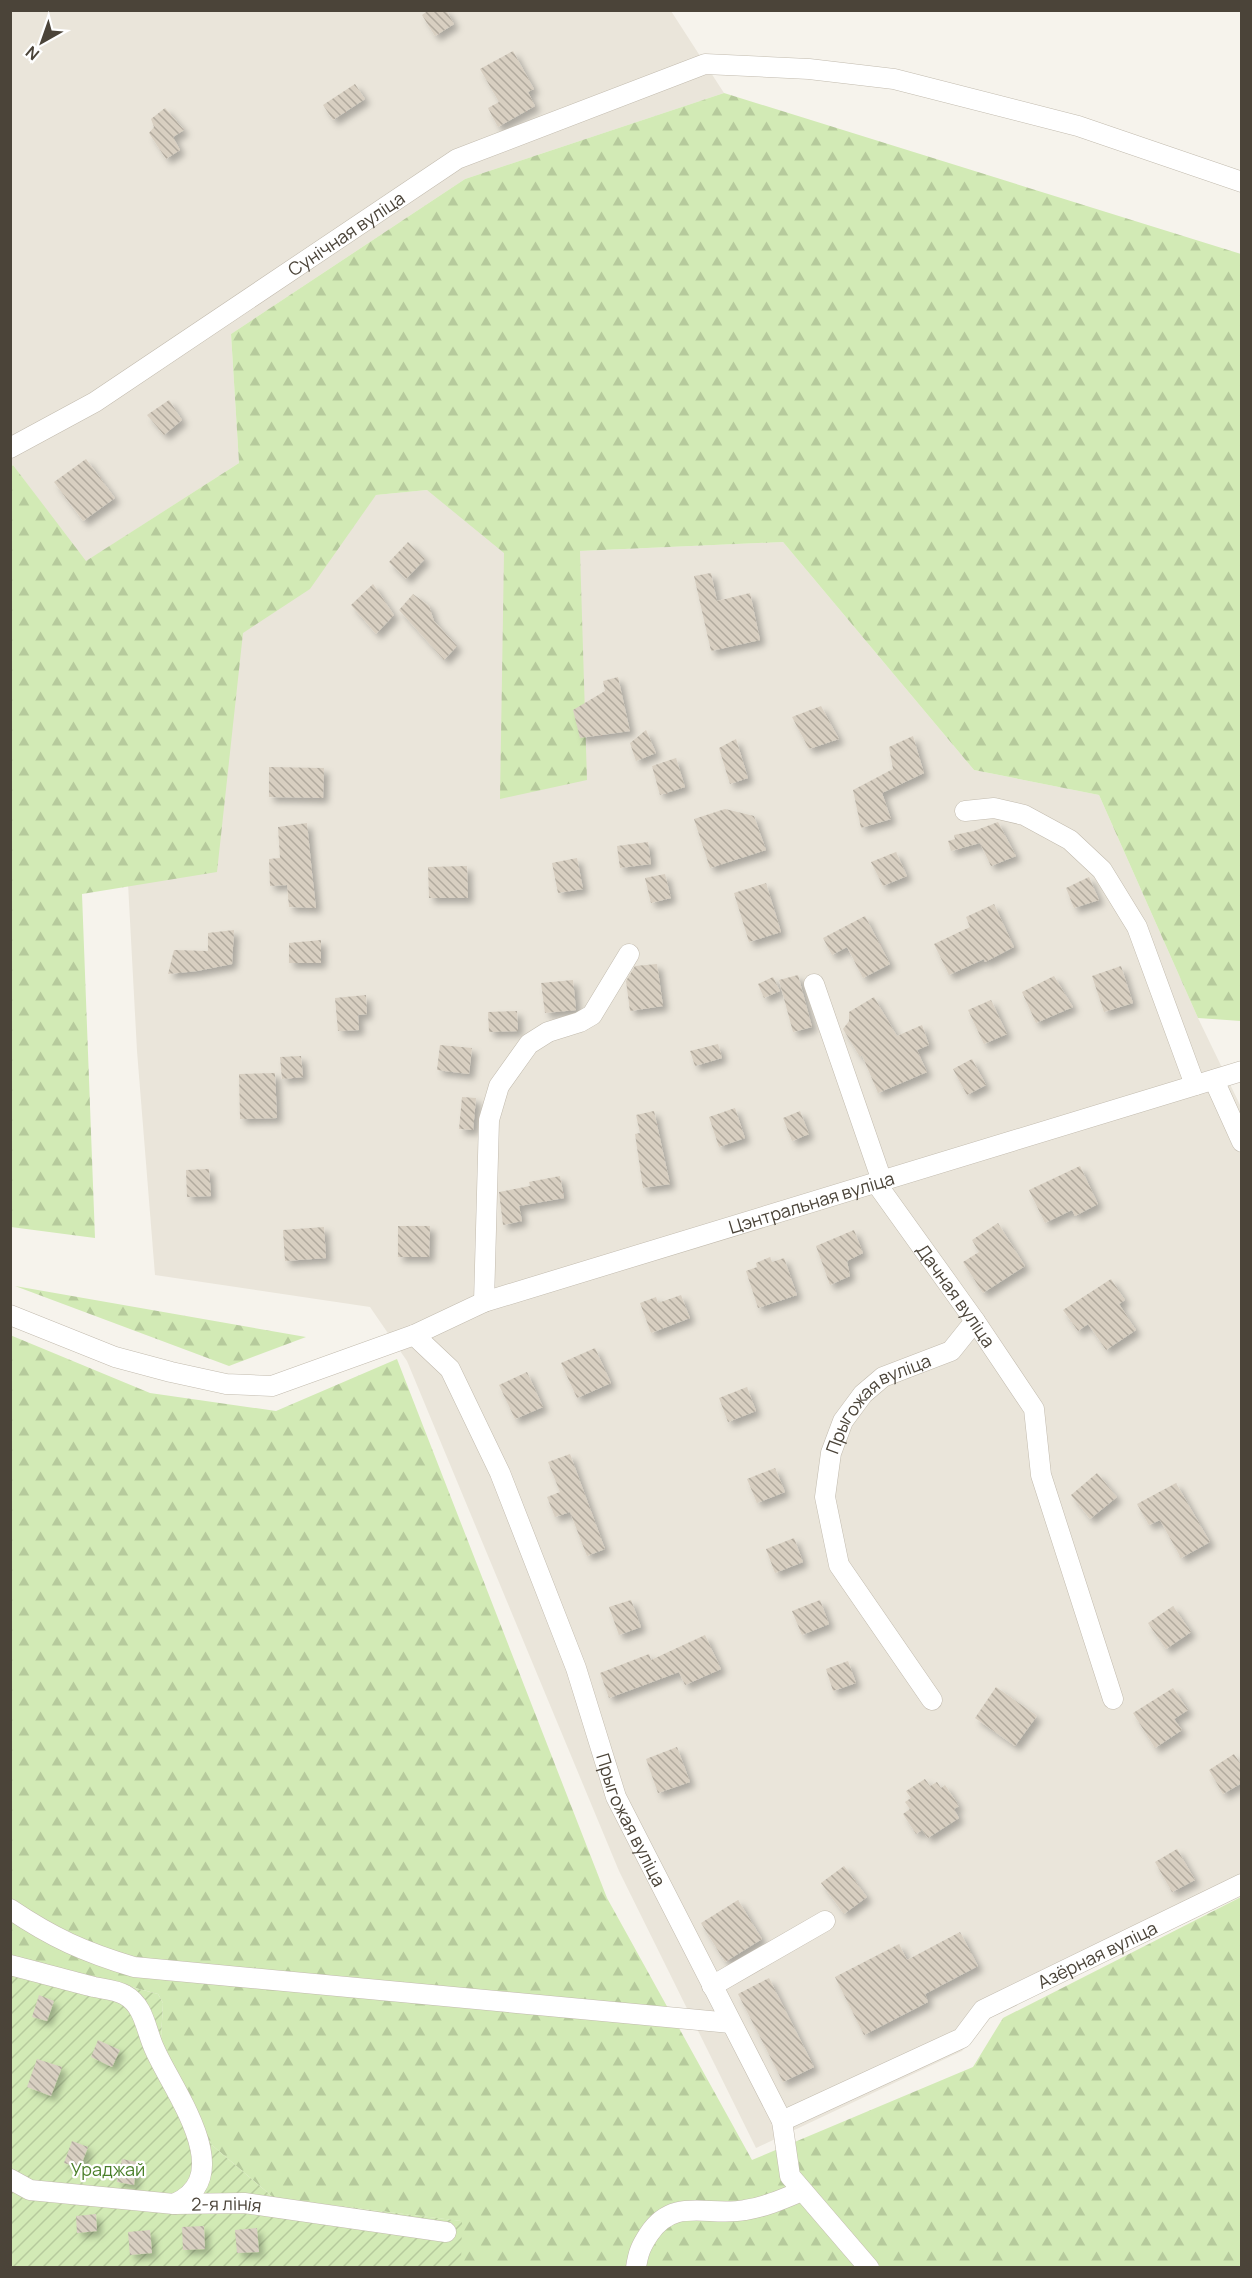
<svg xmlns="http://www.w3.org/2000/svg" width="1252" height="2278" font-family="Manrope,sans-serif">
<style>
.residential{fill:#eae5da}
.forest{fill:url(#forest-firs)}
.garden{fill:url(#garden-furrows)}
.building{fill:url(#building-back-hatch);filter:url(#shadow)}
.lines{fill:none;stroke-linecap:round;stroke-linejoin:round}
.minor-casing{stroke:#c2bbae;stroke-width:21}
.minor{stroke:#fff;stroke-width:20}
.labels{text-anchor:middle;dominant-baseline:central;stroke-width:4.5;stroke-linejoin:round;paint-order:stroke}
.street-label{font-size:18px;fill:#4b4439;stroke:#fff}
.park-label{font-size:18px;fill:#4a7f2a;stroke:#fff}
</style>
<defs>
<pattern id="forest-firs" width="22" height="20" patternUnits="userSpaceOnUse" patternTransform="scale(1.5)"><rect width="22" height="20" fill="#d2eab5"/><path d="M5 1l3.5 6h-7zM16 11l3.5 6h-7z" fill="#b6ca9c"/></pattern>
<pattern id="garden-furrows" width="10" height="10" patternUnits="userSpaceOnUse" patternTransform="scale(1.5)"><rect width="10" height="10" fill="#d2eab5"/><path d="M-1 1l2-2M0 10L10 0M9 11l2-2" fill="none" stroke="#b6ca9c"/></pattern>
<pattern id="building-back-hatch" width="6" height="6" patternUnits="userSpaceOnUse" patternTransform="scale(1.5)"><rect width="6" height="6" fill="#d8cfc1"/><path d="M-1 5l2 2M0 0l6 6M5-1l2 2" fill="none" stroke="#b1aa9e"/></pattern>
<filter id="shadow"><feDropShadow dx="5" dy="5" stdDeviation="3" flood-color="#0004"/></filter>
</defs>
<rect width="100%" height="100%" fill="#f6f3ec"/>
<g class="residential">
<polygon points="11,11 671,11 724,93 465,179 231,334 239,463 85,562 13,465 11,467"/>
<polygon points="427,490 580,551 783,542 974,770 1099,795 1198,1018 1241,1107 1241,1892 993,2015 962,2051 756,2148 619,1871 407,1361 370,1307 155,1275 137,1051 121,753 376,495"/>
</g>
<g class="forest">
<polygon points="724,93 1241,254 1241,1021 1198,1018 1099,795 974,770 783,542 580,551 587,780 500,799 504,553 427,490 376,495 310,589 243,633 217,872 82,894 95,1238 11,1227 11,467 13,465 86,561 239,463 231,334 465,179"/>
<polygon points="15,1286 306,1337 229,1366"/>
<polygon points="10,1335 150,1393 276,1411 397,1359 607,1898 752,2160 973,2067 1003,2018 1241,1897 1241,2267 461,2267 461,2221 274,2198 213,2146 184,2108 161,2039 163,2003 158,1994 11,1955"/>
</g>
<polygon class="garden" points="10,1955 158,1994 163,2003 161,2039 184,2108 213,2146 274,2198 462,2221 461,2267 11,2267"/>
<g class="building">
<polygon points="429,10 446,10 454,24 435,36 422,15"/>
<polygon points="513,51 534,89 528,92 535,106 498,127 488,108 499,102 480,69"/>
<polygon points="355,84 365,99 333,120 323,105"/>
<polygon points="165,108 184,130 173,137 180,150 166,159 149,133 154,127 151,119"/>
<polygon points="169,400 182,420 164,435 147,415"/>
<polygon points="86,459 115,498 83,521 54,482"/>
<polygon points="408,542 425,559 406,579 389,562"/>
<polygon points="711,573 717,601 750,593 760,640 711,651 694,576"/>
<polygon points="373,584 394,615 376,634 351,605"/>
<polygon points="413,594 429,606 434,621 457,646 444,660 399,610"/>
<polygon points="618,677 630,731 580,738 573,710 605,691 603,681"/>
<polygon points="821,706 839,739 809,749 792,717"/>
<polygon points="646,730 656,753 636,761 630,743"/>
<polygon points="913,736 924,773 882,793 891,819 861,828 853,790 893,769 889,747"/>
<polygon points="736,739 748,778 730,784 719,748"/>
<polygon points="676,758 685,787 660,795 652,766"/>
<polygon points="269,767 324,768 323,798 269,797"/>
<polygon points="725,809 754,816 766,850 710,868 694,819"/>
<polygon points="998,822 1016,856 991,866 980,843 951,851 948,841 955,839 954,835 974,831"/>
<polygon points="307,823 312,873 316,908 289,907 287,885 270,886 269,859 280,858 278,827"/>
<polygon points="648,842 651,864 620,868 617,846"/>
<polygon points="896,852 907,876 883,886 871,862"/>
<polygon points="577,858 583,889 558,893 552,863"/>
<polygon points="467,866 468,898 429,898 428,867"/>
<polygon points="665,874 671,898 651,903 645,878"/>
<polygon points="1089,877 1099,900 1074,908 1066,888"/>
<polygon points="766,883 781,932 749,942 734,893"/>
<polygon points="994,904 1014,947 985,962 984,959 949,975 934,944 970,927 966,917"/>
<polygon points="865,916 890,964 863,978 847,947 832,955 823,938"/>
<polygon points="234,930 232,964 197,971 168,974 174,950 208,951 208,933"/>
<polygon points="321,940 321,963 289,963 289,943"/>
<polygon points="657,964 663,1006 630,1011 626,981 635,966"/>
<polygon points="1121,966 1133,1003 1104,1012 1092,976"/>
<polygon points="798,975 812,1027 793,1032 779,980"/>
<polygon points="1054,976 1073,1007 1036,1023 1022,992"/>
<polygon points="773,977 780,991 764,998 758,984"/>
<polygon points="573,980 576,1010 545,1013 541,983"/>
<polygon points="366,995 367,1014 358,1015 359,1030 338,1031 335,998"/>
<polygon points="874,997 897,1036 922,1025 929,1045 917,1050 927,1072 878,1093 862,1055 860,1057 843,1029 849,1021 849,1012"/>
<polygon points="991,1000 1007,1034 984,1044 968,1010"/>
<polygon points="517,1011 518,1031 489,1032 488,1012"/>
<polygon points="718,1044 722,1058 695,1066 690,1051"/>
<polygon points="440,1045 472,1048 469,1074 437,1070"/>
<polygon points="301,1056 303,1077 282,1079 280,1057"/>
<polygon points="972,1059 986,1085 967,1095 953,1069"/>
<polygon points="275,1073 277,1118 240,1119 239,1074"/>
<polygon points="462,1097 476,1098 473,1130 459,1129"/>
<polygon points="735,1108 745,1138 719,1147 709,1117"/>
<polygon points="654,1111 670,1184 643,1188 635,1134 640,1133 636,1115"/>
<polygon points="800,1111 809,1134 792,1141 783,1118"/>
<polygon points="1080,1166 1098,1204 1075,1216 1072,1210 1045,1223 1029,1190"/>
<polygon points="209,1169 211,1196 187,1197 186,1170"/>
<polygon points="560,1176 564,1198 519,1206 522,1221 503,1225 499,1192 530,1186 529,1182"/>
<polygon points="998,1223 1025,1266 983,1293 963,1262 979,1252 972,1240"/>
<polygon points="398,1226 430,1226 429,1257 398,1257"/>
<polygon points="324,1227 326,1258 285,1261 283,1230"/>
<polygon points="854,1230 863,1253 847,1261 850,1276 830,1285 816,1246"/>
<polygon points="770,1257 772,1262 784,1258 797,1295 758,1308 746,1271 757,1267 756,1263"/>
<polygon points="1111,1279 1125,1300 1119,1304 1136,1330 1106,1350 1088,1324 1078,1331 1063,1310"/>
<polygon points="681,1295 690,1318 651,1333 640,1303 656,1297 658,1303"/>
<polygon points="595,1348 611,1383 577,1398 561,1363"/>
<polygon points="527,1372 543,1407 515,1419 499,1385"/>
<polygon points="747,1387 756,1411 728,1422 719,1398"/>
<polygon points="570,1454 605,1549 587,1556 570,1512 555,1517 547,1497 560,1492 548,1462"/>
<polygon points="775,1468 785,1492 757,1503 747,1479"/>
<polygon points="1097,1473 1117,1497 1090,1519 1071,1495"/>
<polygon points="1176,1483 1210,1542 1181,1558 1160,1520 1149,1525 1137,1504"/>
<polygon points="794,1538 803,1562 775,1573 766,1549"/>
<polygon points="631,1600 641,1627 619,1635 609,1607"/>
<polygon points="820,1600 829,1624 802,1635 792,1611"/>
<polygon points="1173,1606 1191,1632 1166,1649 1148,1623"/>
<polygon points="705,1635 721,1669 685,1685 679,1672 609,1698 600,1673 649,1654 651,1660"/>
<polygon points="848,1661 856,1683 833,1691 826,1669"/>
<polygon points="996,1687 1037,1716 1015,1746 975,1718"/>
<polygon points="1173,1688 1188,1710 1174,1719 1182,1730 1155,1748 1133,1713"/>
<polygon points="677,1747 690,1782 658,1793 646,1759"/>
<polygon points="1234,1754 1242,1766 1242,1783 1223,1794 1209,1770"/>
<polygon points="925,1779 930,1786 937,1782 941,1788 945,1785 959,1806 954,1809 959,1818 928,1838 922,1830 916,1834 903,1814 910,1809 905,1802 911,1798 906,1791"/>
<polygon points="1177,1849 1195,1880 1172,1892 1155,1862"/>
<polygon points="844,1866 867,1897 844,1914 821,1883"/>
<polygon points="738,1900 762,1939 725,1962 701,1923"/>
<polygon points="960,1932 978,1966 925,1994 928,2002 864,2035 835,1977 899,1944 907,1960"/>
<polygon points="769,1978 814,2067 783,2082 738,1994"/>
<polygon points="39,1995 54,2001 47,2021 32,2017"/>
<polygon points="98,2040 120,2050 112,2067 91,2057"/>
<polygon points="37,2059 62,2067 51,2096 27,2087"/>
<polygon points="72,2141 88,2147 80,2168 64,2163"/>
<polygon points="122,2159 137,2162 134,2185 117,2182"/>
<polygon points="96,2214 97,2231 77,2233 76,2216"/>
<polygon points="204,2226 205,2249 183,2250 182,2227"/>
<polygon points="257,2228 259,2252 237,2253 235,2230"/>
<polygon points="150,2230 152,2253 130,2255 128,2232"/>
</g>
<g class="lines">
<defs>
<g id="minor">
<path id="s1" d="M10,448l85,-46 362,-243 248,-95 104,5 85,10 184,47 164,56"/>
<polyline points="965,811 994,808 1024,815 1070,840 1102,870 1137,927 1195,1085"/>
<polyline points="814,984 882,1181"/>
<polyline points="1214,1080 1242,1142"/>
<path id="s2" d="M876,1183l99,138 59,88 7,66 72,224"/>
<polyline points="484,1302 489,1120 499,1086 529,1044 548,1032 580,1022 592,1015 629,954"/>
<path id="s3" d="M10,1315l105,42 56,15 55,12 46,2 142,-51 70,-33 758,-231"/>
<path id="s4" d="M414,1335l36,34 50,104 76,195 40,129 166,324 8,55 79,92"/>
<path id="s5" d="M932,1700l-93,-135 -14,-68 6,-44 12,-32 20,-27 20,-17 68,-26 24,-30"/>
<path d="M10,1909c43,29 74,43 124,58l597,56"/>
<path d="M10,1965c28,7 56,15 84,22 10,2 23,3 31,8 20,11 21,37 30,55 18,41 84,126 19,154"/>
<polyline points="712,1986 825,1921"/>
<path id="s6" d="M782,2121l180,-83 21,-28 259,-126"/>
<path id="s7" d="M10,2179l20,11 144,14 70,-1 202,29"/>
<path d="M636,2268c2,-15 5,-22 13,-34 25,-38 59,-17 96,-24 20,-3 38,-11 57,-19"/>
</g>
</defs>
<use href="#minor" class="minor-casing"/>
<use href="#minor" class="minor"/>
</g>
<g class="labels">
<g class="street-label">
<text stroke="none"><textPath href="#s1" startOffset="399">Сунічная вуліца</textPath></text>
<text stroke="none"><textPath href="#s3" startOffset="844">Цэнтральная вуліца</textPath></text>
<text stroke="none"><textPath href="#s2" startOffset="138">Дачная вуліца</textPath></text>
<text stroke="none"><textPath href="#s5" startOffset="350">Прыгожая вуліца</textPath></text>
<text stroke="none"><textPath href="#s4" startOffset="536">Прыгожая вуліца</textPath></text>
<text stroke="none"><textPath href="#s6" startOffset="360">Азёрная вуліца</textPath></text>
<text stroke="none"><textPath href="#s7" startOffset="220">2-я лінія</textPath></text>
</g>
<g class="park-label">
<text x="108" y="2169">Ураджай</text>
</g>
</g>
<rect width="1252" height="2278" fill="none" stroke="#4b4439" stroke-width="24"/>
<g transform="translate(42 42) rotate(220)" stroke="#ffffff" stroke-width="4.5" paint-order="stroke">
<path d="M0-4.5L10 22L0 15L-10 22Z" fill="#4b4439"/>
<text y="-9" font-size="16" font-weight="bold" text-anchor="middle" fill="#4b4439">N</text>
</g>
</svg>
